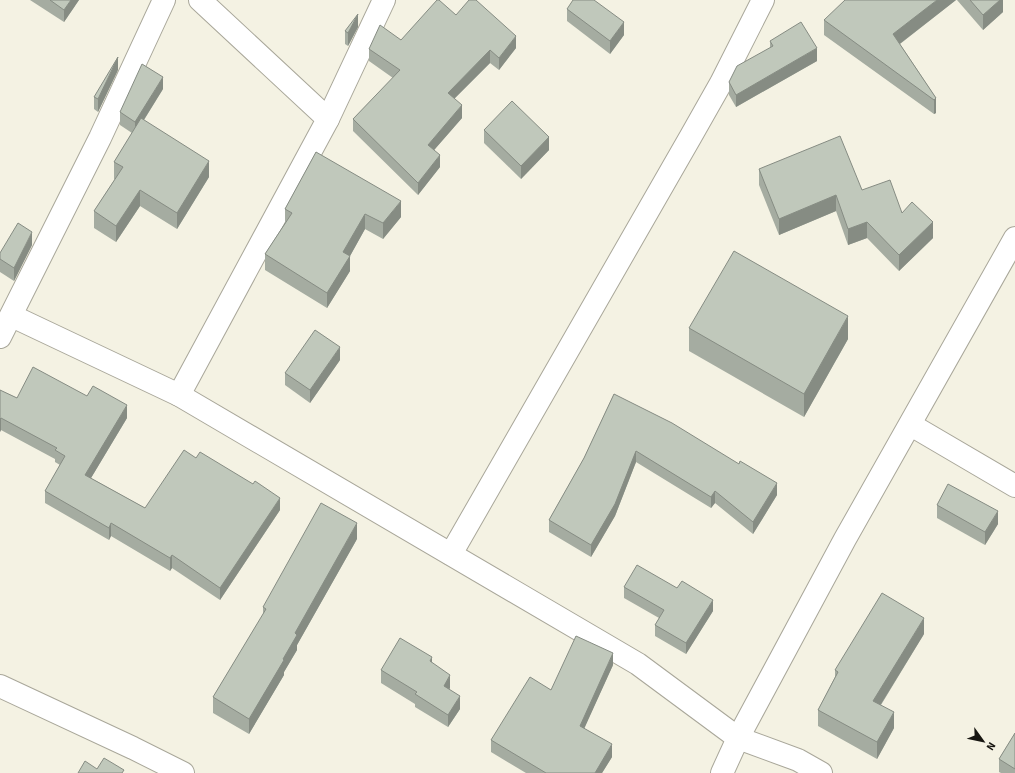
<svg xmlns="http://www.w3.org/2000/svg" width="1015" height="773" font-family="'Source Sans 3',sans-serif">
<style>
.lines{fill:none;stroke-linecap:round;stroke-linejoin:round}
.street-casing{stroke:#a9a79a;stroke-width:24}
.street{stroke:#fff;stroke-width:22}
.wall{fill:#a5aca1}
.shaded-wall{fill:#868c83}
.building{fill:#c0c8bb;stroke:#868c83}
</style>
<rect width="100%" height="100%" fill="#f4f2e3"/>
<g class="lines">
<defs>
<g id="street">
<polyline points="328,119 384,0"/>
<polyline points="12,316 179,395 638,664 738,738 798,760 821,773"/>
<polyline points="0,337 100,138 164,0"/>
<polyline points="179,395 328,119 200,0"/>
<polyline points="911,425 1015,486"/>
<polyline points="451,554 691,136 721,83 763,0"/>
<polyline points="0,686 133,748 183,773"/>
<polyline points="722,773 738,738 845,539 1015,238"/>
</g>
</defs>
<use href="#street" class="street-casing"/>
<use href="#street" class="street"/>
</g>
<g class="wall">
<polygon points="30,0 79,0 64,22"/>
<polygon points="956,0 900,44 936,98 936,113 934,114 824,35 824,20"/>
<polygon points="957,0 1003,0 1003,12 983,30"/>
<polygon points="567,9 624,35 610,54 567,21"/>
<polygon points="456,15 516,48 499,70 490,63 454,99 462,118 434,150 440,167 418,195 353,131 353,119 393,78 369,61 369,49 401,40"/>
<polygon points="358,27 348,46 345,44 345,31"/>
<polygon points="770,41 817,61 736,107 729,95 729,82 770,48"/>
<polygon points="118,70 98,112 94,109 94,97"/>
<polygon points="163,89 144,120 209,177 177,229 140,206 116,242 94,228 94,211 115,179 114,179 114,162 132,133 120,125 120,112"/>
<polygon points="484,130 549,150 521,179 484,143"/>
<polygon points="316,152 401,217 383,239 365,229 350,256 350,271 327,308 265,270 265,254 285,223 285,209"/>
<polygon points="759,169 862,190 902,213 933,238 899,271 867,238 848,245 836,211 779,235 759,185"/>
<polygon points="32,245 14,281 0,272 0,253"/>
<polygon points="689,328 848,339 804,417 689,351"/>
<polygon points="340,360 310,403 285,385 285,373"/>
<polygon points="0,390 17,398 127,418 91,478 145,508 280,510 220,600 172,568 170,571 111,536 109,540 45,503 45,491 60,465 55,462 55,459 1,430 0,432"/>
<polygon points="614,394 777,495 753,534 715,503 711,508 636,462 615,516 591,557 549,532 549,520 584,458"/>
<polygon points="937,505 998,524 985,545 937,518"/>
<polygon points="357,539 297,645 297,650 284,672 284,675 249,734 213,713 213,697 263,615 263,607"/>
<polygon points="624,587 713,611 686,654 655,636 655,625 659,618 624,598"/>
<polygon points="924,634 881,705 894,728 877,759 818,726 818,710 835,677 835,670"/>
<polygon points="432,663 450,688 449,689 460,709 448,727 415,707 415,704 381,683 381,670"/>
<polygon points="613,665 584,728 612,757 602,773 526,773 491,752 491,740 551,690"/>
<polygon points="1015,733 1015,773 1001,773 999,772 999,759"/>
</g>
<g class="shaded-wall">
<polygon points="71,0 79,0 64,22 64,10"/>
<polygon points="937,0 956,0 893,49 893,34"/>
<polygon points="1000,0 1003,0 1003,12 983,30 983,15"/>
<polygon points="358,14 358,27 348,46 348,33"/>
<polygon points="624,22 624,35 610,54 610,41"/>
<polygon points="516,36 516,48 499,70 499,58"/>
<polygon points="817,48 817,61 736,107 736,95"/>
<polygon points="490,50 490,63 448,105 448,93"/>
<polygon points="118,57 118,70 98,112 98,99"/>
<polygon points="163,77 163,89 135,134 135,122"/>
<polygon points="936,98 936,113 934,114 934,100"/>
<polygon points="462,105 462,118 428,157 428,145"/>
<polygon points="549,137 549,150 521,179 521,166"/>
<polygon points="440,155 440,167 418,195 418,183"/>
<polygon points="209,161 209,177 177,229 177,213"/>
<polygon points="140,190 140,206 116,242 116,226"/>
<polygon points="836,195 836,211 779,235 779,219"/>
<polygon points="401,201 401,217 383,239 383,223"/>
<polygon points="365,214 365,229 350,256 350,271 327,308 327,293 343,252"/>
<polygon points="867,222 867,238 848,245 848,229"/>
<polygon points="933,222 933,238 899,271 899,255"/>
<polygon points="32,232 32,245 14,281 14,268"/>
<polygon points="848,316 848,339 804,417 804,394"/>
<polygon points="340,347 340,360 310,403 310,390"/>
<polygon points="127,405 127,418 85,488 85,475"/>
<polygon points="1,418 1,430 0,432 0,419"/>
<polygon points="636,451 636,462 615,516 591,557 591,545"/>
<polygon points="777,483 777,495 753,534 753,522"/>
<polygon points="715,491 715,503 711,508 711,497"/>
<polygon points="280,498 280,510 220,600 220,588"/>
<polygon points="998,511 998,524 985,545 985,532"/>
<polygon points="111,523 111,536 109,540 109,528"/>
<polygon points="357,523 357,539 297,645 297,650 284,672 284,675 249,734 249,719 283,659 295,633"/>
<polygon points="172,555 172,568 170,571 170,558"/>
<polygon points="713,600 713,611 686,654 686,643"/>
<polygon points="924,618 924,634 873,717 873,701"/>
<polygon points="613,653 613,665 580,738 580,726"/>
<polygon points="432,657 432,670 430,661"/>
<polygon points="450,675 450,688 444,698 444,686"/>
<polygon points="460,696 460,709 448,727 448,715"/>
<polygon points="894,712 894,728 877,759 877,742"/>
<polygon points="612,744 612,757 602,773 595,773"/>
</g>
<g class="building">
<polygon points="50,0 71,0 64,10"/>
<polygon points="437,0 439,0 456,15 469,0 476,0 516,36 499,58 490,50 448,93 462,105 428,145 440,155 418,183 353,119 400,70 369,49 380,25 401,40"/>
<polygon points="573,0 594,0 624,22 610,41 567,9"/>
<polygon points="845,0 937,0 893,34 936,98 934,100 824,20"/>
<polygon points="970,0 1000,0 983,15"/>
<polygon points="358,14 348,33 345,31"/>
<polygon points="801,22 817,48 736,95 729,82 737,66 773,46 770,41"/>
<polygon points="118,57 98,99 94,97"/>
<polygon points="142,64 163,77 135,122 120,112"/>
<polygon points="512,101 549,137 521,166 484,130"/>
<polygon points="141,118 209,161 177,213 140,190 116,226 94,211 123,167 114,162"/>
<polygon points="840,136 862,190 890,180 902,213 912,202 933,222 899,255 867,222 848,229 836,195 779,219 759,169"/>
<polygon points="316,152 401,201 383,223 365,214 343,252 350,256 327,293 265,254 292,213 285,209"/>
<polygon points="18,223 32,232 14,268 0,259 0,253"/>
<polygon points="734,251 848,316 804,394 689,328"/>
<polygon points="315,330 340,347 310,390 285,373"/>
<polygon points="33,367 87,396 93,386 127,405 85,475 145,508 184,450 196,458 200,452 253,484 255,481 280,498 220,588 172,555 170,558 111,523 109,528 45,491 65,456 55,450 57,448 1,418 0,419 0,390 17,398"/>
<polygon points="614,394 672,423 739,464 740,461 777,483 753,522 715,491 711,497 636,451 615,504 591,545 549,520 584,458"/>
<polygon points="948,484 998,511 985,532 937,505"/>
<polygon points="321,503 357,523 295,633 297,635 283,659 284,660 249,719 213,697 266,609 263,607"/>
<polygon points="637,565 677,588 682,581 713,600 686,643 655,625 664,610 624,587"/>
<polygon points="882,593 924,618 873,701 894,712 877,742 818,710 838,672 835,670"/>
<polygon points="576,636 613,653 580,726 612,744 595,773 546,773 491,740 530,677 551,690"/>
<polygon points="400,638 432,657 430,661 450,675 444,686 460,696 448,715 415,694 417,692 381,670"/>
<polygon points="1015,733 1015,769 999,759"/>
<polygon points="104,758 124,770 122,773 78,773 85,761 97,769"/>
</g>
<g transform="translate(983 741) rotate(123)" stroke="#f4f2e3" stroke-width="3" paint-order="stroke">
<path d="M0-3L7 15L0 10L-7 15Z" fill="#171611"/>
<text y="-6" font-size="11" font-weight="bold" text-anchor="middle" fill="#171611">N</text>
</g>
</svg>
